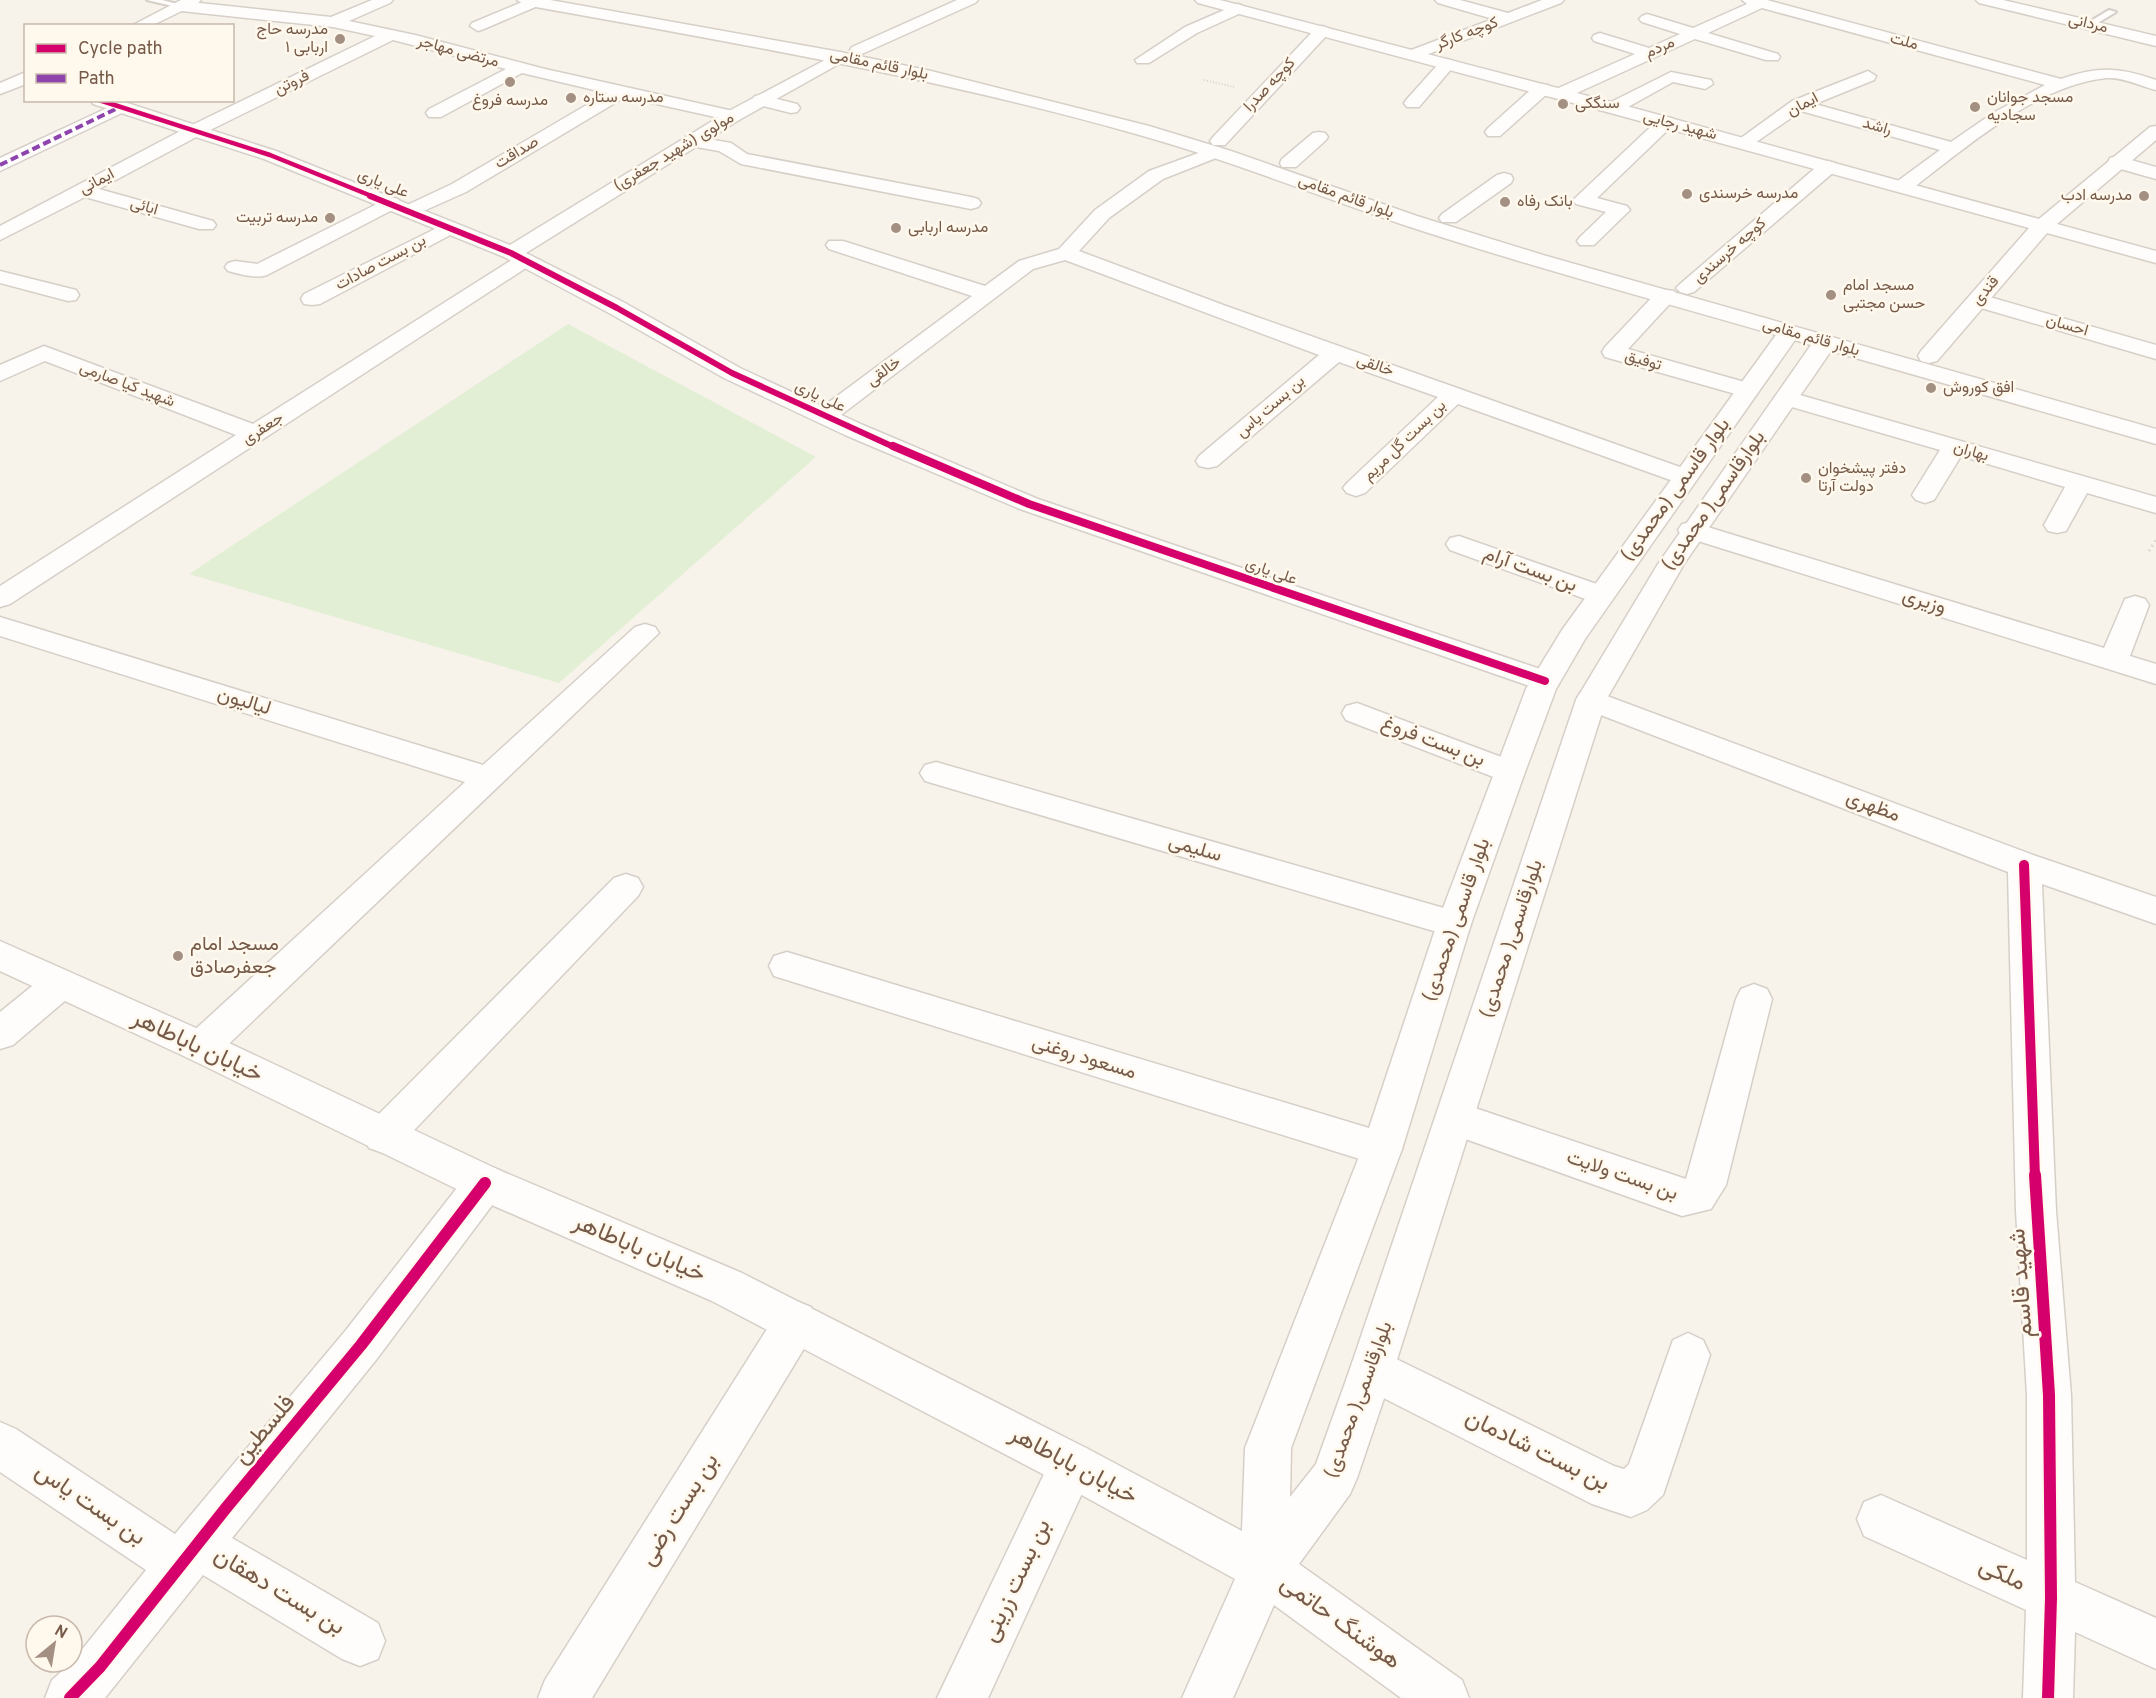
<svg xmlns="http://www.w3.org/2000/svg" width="2156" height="1698" font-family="Overpass,Vazirmatn,sans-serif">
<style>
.green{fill:#e3efd5}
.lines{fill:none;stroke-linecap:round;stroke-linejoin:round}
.service-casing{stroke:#d6cfc8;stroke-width:4}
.minor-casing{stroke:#d6cfc8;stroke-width:3}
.tertiary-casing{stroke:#d6cfc8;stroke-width:3}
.secondary-casing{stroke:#d7cfc7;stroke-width:3}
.path-far1{stroke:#dad2cd;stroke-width:2;stroke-dasharray:1 2;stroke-linecap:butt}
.path{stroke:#dad2cd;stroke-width:3;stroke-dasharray:1.5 4;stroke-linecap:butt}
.service{fill:#fefdfc;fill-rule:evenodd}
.minor{fill:#fefdfc;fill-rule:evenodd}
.tertiary{fill:#fefdfc;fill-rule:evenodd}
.secondary{fill:#fefdfc;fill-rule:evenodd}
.quiet{stroke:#8e44ad;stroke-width:4;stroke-dasharray:8 4;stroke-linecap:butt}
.cycleway-far4-casing{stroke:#fff8ec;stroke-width:7}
.cycleway-far3-casing{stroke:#fff8ec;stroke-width:8}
.cycleway-far2-casing{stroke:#fff8ec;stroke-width:10}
.cycleway-far1-casing{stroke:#fff8ec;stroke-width:14}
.cycleway-casing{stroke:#fff8ec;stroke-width:16}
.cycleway-far4{stroke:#d6006c;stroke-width:4.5}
.cycleway-far3{stroke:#d6006c;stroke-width:6}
.cycleway-far2{stroke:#d6006c;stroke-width:8}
.cycleway-far1{stroke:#d6006c;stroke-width:10}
.cycleway{stroke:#d6006c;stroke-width:12}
.poi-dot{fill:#a39082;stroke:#fff8ec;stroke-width:2}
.labels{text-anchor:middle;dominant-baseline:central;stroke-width:5;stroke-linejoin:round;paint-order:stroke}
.far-street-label{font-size:16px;fill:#765a49;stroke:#fff8ec}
.far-poi-label{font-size:16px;fill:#765a49;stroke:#fff8ec;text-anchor:start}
.street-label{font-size:20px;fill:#765a49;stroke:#fff8ec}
.poi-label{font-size:20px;fill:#765a49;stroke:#fff8ec;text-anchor:start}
.near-street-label{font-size:24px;fill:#765a49;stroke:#fff8ec}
</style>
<rect width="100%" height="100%" fill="#f7f3eb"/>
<polygon class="green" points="568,324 816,457 559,683 189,574"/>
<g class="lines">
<defs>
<g id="service">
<polygon points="147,0 162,0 185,6 181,8"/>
<polygon points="2109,10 2116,12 2091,27 2084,25"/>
</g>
<g id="minor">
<polygon points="372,0 393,0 390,3 349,21 415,35 545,69 733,111 739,112 742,116 739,120 733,121 625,97 466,192 410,217 403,215 400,211 403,207 452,184 607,93 522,73 441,117 429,117 426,113 429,109 506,69 393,40 200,135 99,189 213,221 216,225 213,229 199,229 85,197 0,240 0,226 188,127 375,36 333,27 181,11 176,9 173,6 176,3 181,1 331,17"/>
<polygon points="527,0 541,0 543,2 540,5 484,29 478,31 470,26 472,23"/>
<polygon points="1435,0 1460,0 1508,13 1542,0 1564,0 1561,3 1418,58 1406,58 1404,55 1406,52 1493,19 1438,3"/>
<path d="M1742,0h25l294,79c37,-13 58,-12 95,1v10c-16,-4 -33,-13 -49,-12 -70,6 -144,72 -198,113h-14l-2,-4 2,-4 45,-33 -139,-39 -52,36h-12l-3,-4 58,-42 76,-30 8,5 -2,4 -59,24 136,38 42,-29 52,-28 -283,-77 -54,25 70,21 2,3 -2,3h-12l-71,-21 -129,59h-12l-3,-4 3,-4 81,-36 -41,-13 -2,-3 2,-3 6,-2 49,15 31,-14 -38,-12 -3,-3 3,-3 5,-2 46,14 54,-24z"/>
<polygon points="1976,0 2003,0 2156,36 2156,46 1979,3"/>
<polygon points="1238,4 1243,6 1246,9 1243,12 1197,33 1149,63 1137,63 1135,60 1185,27"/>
<polygon points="1322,26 1328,28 1330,31 1328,34 1225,145 1213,145 1210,141 1213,137 1316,28"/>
<polygon points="1447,59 1453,61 1455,64 1453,67 1419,107 1407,107 1404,103 1407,99 1441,61"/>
<polygon points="1671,72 1711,80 1713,84 1705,89 1673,82 1619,112 1607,112 1604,108 1607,104"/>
<polygon points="1542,84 1548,85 1550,89 1548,93 1500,136 1488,136 1485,132 1488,128 1536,85"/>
<polygon points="761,95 797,104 800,108 797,112 791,113 755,104 752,100 755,96"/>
<polygon points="120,102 126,103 129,107 126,111 0,171 0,158"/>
<polygon points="1666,117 1672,118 1675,122 1672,126 1597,198 1627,206 1630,210 1594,245 1580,245 1577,241 1580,237 1606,212 1576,204 1573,200 1660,118"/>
<polygon points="1319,132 1325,133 1328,137 1325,141 1296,167 1282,167 1280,163 1282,159 1313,133"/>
<polygon points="691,136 731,143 747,154 971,197 978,199 981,203 978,207 971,209 741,164 719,151 685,145 682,141 685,137"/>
<polygon points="1215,147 1221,148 1224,152 1221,156 1163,179 1109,218 1079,251 1226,306 1694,472 1698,477 1694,482 1685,485 1676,482 1458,404 1365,493 1356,496 1347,493 1343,488 1347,483 1438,397 1339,362 1217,466 1208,468 1199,466 1196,461 1199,456 1319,355 1065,260 1033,269 833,421 825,423 817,421 813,416 817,411 972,296 829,249 826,245 829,241 843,241 985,286 1019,261 1059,249 1095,210 1149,171"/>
<polygon points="2117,156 2156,167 2156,179 2110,166 2108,162 2110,158"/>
<polygon points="1828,161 1835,163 1837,167 1835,171 1694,292 1687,294 1680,292 1676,288 1680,284 1821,163"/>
<polygon points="1504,173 1511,175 1513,179 1511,183 1456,222 1442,222 1439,218 1442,214 1497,175"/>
<path d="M391,197l7,2 3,4 -3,4 -131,68c-12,4 -27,-1 -39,-4l-3,-4 3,-4 7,-2 22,3z"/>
<polygon points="449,222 456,224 459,228 456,232 320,304 312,305 304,304 301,299 304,294"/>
<polygon points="525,254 532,256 535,260 532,264 10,604 0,607 0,586 236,435 45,361 0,381 0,365 44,346 253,424 518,256"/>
<polygon points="0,271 76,290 79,295 76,300 68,301 0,283"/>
<polygon points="1666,290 1674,291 1677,296 1628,349 1755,385 1759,390 1755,395 1747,397 1739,395 1605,357 1602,352 1605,347 1658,291"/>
<polygon points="1979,294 2156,345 2156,359 1971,305 1968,300 1971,295"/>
<polygon points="1786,391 2156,497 2156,513 2087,493 2066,531 2057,533 2048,531 2044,525 2065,487 1961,456 1934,500 1925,503 1916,500 1912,495 1940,450 1778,403 1774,398 1778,393"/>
<polygon points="1691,522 2104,648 2125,599 2135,596 2145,599 2149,605 2130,656 2156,664 2156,684 1682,536 1678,530 1682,524"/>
<polygon points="1459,536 1611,589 1615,595 1611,601 1601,604 1591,601 1450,550 1446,544 1450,538"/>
<polygon points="0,617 483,765 635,627 645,624 655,627 659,633 214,1058 201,1063 188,1058 182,1047 188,1036 465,782 0,636"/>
<polygon points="1591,690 2036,856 2156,897 2156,924 2042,884 2056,1211 2071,1395 2075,1582 2156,1618 2156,1669 2075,1632 2073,1698 2023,1698 2026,1610 1864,1536 1857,1519 1864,1502 1881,1495 2027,1560 2027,1395 2016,1211 2008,872 1580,707 1576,700 1580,693"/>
<polygon points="1357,703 1520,764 1525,772 1520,780 1509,783 1346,720 1342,713 1346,706"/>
<polygon points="936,762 1454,911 1466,914 1471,924 1466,934 1454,937 925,781 920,773 925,765"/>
<polygon points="626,874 638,878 643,887 638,896 397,1148 383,1153 369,1148 363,1136 369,1124 614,878"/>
<polygon points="787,952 1382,1132 1396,1137 1402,1149 1396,1161 1382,1166 774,976 769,966 774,956"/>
<polygon points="60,970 73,974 78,984 73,994 13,1045 0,1049 0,1012 47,974"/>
<polygon points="1754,984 1767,989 1772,999 1726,1185 1711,1209 1682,1216 1440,1130 1435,1118 1440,1106 1454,1101 1686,1179 1736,999 1741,989"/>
<polygon points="485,1165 499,1170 505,1183 499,1196 376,1360 232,1538 378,1623 385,1641 378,1659 360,1666 342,1659 203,1575 105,1698 45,1698 52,1680 72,1662 146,1570 0,1472 0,1422 16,1429 175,1534 346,1330 471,1170"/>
<polygon points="796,1301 811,1307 818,1322 811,1337 592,1698 538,1698 545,1680 781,1307"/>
<polygon points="1688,1333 1703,1340 1710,1355 1663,1495 1647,1510 1631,1517 1592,1504 1356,1384 1350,1369 1356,1354 1372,1347 1614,1466 1624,1469 1629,1464 1673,1340"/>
<polygon points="1072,1442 1088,1449 1095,1465 988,1698 937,1698 1056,1449"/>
</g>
<polygon id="tertiary" points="840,52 846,54 848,57 846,60 739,120 526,253 625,303 740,368 863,425 1038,499 1555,674 1560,681 1555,688 1545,691 1535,688 1020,509 845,435 724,378 609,313 504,257 264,159 93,104 91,100 118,100 276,151 510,245 727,112"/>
<g id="secondary">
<polygon points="181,0 201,0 198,3 151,26 131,26"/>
<path d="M517,0h33l290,52 91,19 218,55 82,25 186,65 126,39 613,174v15l-325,-93 -147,213 -78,136 -212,669 -37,109 -7,16 -51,70 163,116 7,18h-68l-127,-93 -41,93h-51l53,-119 -179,-98 -344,-180 -241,-105 -283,-138 -188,-87v-30l214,95 285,134 243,103 346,176 154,82 3,-83 117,-299 75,-225 89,-235 36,-59 214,-295c-125,-36 -251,-70 -375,-111 -88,-30 -175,-65 -265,-90 -201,-57 -406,-92 -611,-129zM1795,340l16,5 -153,219 -82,136 -226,669 -34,95 -26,33 1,-49 111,-299 69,-225 54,-152 31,-83 29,-50z"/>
<polygon points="957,0 978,0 975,3 864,53 858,55 850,50 852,47"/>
<polygon points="1195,0 1220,0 1619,104 2039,219 2150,127 2156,126 2156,140 2057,224 2156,251 2156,263 2047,233 1937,361 1929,363 1921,361 1918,356 1921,351 2029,228 1607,112 1198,3"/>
<polygon points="26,72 26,84 0,94 0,83"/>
</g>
</defs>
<use href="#service" class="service-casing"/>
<use href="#minor" class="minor-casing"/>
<use href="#tertiary" class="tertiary-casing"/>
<use href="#secondary" class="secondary-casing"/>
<polyline class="path-far1" points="1204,80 1234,87"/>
<polyline class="path" points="2149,551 2156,540"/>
<use href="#service" class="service"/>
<use href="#minor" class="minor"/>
<use href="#tertiary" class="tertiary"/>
<use href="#secondary" class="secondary"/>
<polyline class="quiet" points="0,165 120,107"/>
<defs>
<polyline id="cycleway-far4" points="99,100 270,155 374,197"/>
<polyline id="cycleway-far3" points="370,196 511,253 617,308 732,373 896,448"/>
<polyline id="cycleway-far2" points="893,446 1029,504 1545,681"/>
<polyline id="cycleway-far1" points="2024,865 2035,1177"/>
<g id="cycleway">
<polyline points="2035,1175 2049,1395 2051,1598 2048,1698"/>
<polyline points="70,1698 100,1667 226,1508 361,1345 485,1183"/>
</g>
</defs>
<use href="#cycleway-far4" class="cycleway-far4-casing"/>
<use href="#cycleway-far3" class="cycleway-far3-casing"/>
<use href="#cycleway-far2" class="cycleway-far2-casing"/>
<use href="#cycleway-far1" class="cycleway-far1-casing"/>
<use href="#cycleway" class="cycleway-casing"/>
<use href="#cycleway-far4" class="cycleway-far4"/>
<use href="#cycleway-far3" class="cycleway-far3"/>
<use href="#cycleway-far2" class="cycleway-far2"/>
<use href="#cycleway-far1" class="cycleway-far1"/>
<use href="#cycleway" class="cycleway"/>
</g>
<g class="poi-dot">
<circle cx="340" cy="39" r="6"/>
<circle cx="510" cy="82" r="6"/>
<circle cx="571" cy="98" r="6"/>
<circle cx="1563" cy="104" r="6"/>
<circle cx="1975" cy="107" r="6"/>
<circle cx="1687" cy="194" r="6"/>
<circle cx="2144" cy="196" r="6"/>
<circle cx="1505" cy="202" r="6"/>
<circle cx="330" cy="218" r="6"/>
<circle cx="896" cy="228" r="6"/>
<circle cx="1831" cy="295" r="6"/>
<circle cx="1931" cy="388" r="6"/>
<circle cx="1806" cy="478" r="6"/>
<circle cx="178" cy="956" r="6"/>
</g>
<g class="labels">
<g class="far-street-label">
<text transform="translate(2088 24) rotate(13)">مردانی</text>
<text transform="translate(1467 34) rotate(-21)">کوچه کارگر</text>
<text transform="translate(1904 42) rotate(15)">ملت</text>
<text transform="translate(1660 48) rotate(-24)">مردم</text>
<text transform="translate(458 52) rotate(15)">مرتضی مهاجر</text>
<text transform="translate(879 65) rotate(12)">بلوار قائم مقامی</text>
<text transform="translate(292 83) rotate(-26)">فروتن</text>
<text transform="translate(1270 85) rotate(-47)">کوچه صدرا</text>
<text transform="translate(1803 105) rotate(-28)">ایمان</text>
<text transform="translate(1680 126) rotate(15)">شهید رجایی</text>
<text transform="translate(1877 127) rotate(16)">راشد</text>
<text transform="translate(674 152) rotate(-31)">مولوی (شهید جعفری)</text>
<text transform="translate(517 153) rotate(-31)">صداقت</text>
<text transform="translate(97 182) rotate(-28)">ایمانی</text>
<text transform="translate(383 184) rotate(22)">علی یاری</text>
<text transform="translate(1346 197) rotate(20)">بلوار قائم مقامی</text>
<text transform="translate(144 207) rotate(16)">ابائی</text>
<text transform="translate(1730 251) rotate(-41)">کوچه خرسندی</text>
<text transform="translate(381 263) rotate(-28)">بن بست صادات</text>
<text transform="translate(1986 291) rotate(-50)">قندی</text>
<text transform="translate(2067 326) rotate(16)">احسان</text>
<text transform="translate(1811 338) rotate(16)">بلوار قائم مقامی</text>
<text transform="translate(1643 361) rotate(16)">توفیق</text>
<text transform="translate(1375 366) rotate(19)">خالقی</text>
<text transform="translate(884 372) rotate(-37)">خالقی</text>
<text transform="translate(127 385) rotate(21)">شهید کیا صارمی</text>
<text transform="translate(820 397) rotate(25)">علی یاری</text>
<text transform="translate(1271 407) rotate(-41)">بن بست یاس</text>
<text transform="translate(263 429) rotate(-33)">جعفری</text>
<text transform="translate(1405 441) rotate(-44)">بن بست گل مریم</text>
<text transform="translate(1971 452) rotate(16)">بهاران</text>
<text transform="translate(1271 572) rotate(19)">علی یاری</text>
</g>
<g class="far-poi-label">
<text x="328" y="30" text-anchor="end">مدرسه حاج<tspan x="328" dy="18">اربابی ۱</tspan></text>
<text x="583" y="98">مدرسه ستاره</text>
<text x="1987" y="98">مسجد جوانان<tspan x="1987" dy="18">سجادیه</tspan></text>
<text x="510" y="101" text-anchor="middle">مدرسه فروغ</text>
<text x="1575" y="104">سنگکی</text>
<text x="1699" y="194">مدرسه خرسندی</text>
<text x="2132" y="196" text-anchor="end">مدرسه ادب</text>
<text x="1517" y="202">بانک رفاه</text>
<text x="318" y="218" text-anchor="end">مدرسه تربیت</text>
<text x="908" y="228">مدرسه اربابی</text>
<text x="1843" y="286">مسجد امام<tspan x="1843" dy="18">حسن مجتبی</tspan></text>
<text x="1943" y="388">افق کوروش</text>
<text x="1818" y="469">دفتر پیشخوان<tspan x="1818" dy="18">دولت آرتا</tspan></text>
</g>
<g class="street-label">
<text transform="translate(1676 490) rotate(-54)">بلوار قاسمی (محمدی)</text>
<text transform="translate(1714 501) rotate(-55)">بلوارقاسمی( محمدی)</text>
<text transform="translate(1530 570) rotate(20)">بن بست آرام</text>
<text transform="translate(1924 602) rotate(17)">وزیری</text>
<text transform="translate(244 702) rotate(17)">لیالیون</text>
<text transform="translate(1433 742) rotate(21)">بن بست فروغ</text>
<text transform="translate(1873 807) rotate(21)">مظهری</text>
<text transform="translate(1195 849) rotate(16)">سلیمی</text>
<text transform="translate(1457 920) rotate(-71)">بلوار قاسمی (محمدی)</text>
<text transform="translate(1512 939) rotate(-72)">بلوارقاسمی( محمدی)</text>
<text transform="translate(1084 1058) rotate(17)">مسعود روغنی</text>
<text transform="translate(1622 1176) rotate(19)">بن بست ولایت</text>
<text transform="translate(1359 1400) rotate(-70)">بلوارقاسمی( محمدی)</text>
</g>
<g class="poi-label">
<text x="190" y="945">مسجد امام<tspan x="190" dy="23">جعفرصادق</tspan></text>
</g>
<g class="near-street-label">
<text transform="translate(197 1047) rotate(25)">خیابان باباطاهر</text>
<text transform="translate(639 1249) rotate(23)">خیابان باباطاهر</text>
<text transform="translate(2022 1283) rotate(-94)">شهید قاسم</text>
<text transform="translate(265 1430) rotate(-50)">فلسطین</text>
<text transform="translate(1537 1451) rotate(26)">بن بست شادمان</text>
<text transform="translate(1073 1466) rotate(28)">خیابان باباطاهر</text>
<text transform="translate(90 1505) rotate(34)">بن بست یاس</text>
<text transform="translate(680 1510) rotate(-58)">بن بست رضی</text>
<text transform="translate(2002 1575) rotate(25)">ملکی</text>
<text transform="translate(1017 1581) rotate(-65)">بن بست زرینی</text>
<text transform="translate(279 1592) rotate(31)">بن بست دهقان</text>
<text transform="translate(1340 1623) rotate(36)">هوشنگ حاتمی</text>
</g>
</g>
<rect x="24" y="24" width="210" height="78" fill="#fff8ec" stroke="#c8b9ab" stroke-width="1.5"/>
<rect x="36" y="44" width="30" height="9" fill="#d6006c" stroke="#c8b9ab" stroke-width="1.5"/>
<text x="78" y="54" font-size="18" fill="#765a49">Cycle path</text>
<rect x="36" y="74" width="30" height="9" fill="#8e44ad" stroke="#c8b9ab" stroke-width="1.5"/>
<text x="78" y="84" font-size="18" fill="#765a49">Path</text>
<g transform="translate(54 1644) rotate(30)"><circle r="28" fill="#fff8ec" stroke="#c8b9ab" stroke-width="1.5"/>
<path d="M0-4.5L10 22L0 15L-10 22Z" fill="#a39082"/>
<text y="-9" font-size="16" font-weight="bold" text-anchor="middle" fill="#765a49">N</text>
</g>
</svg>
